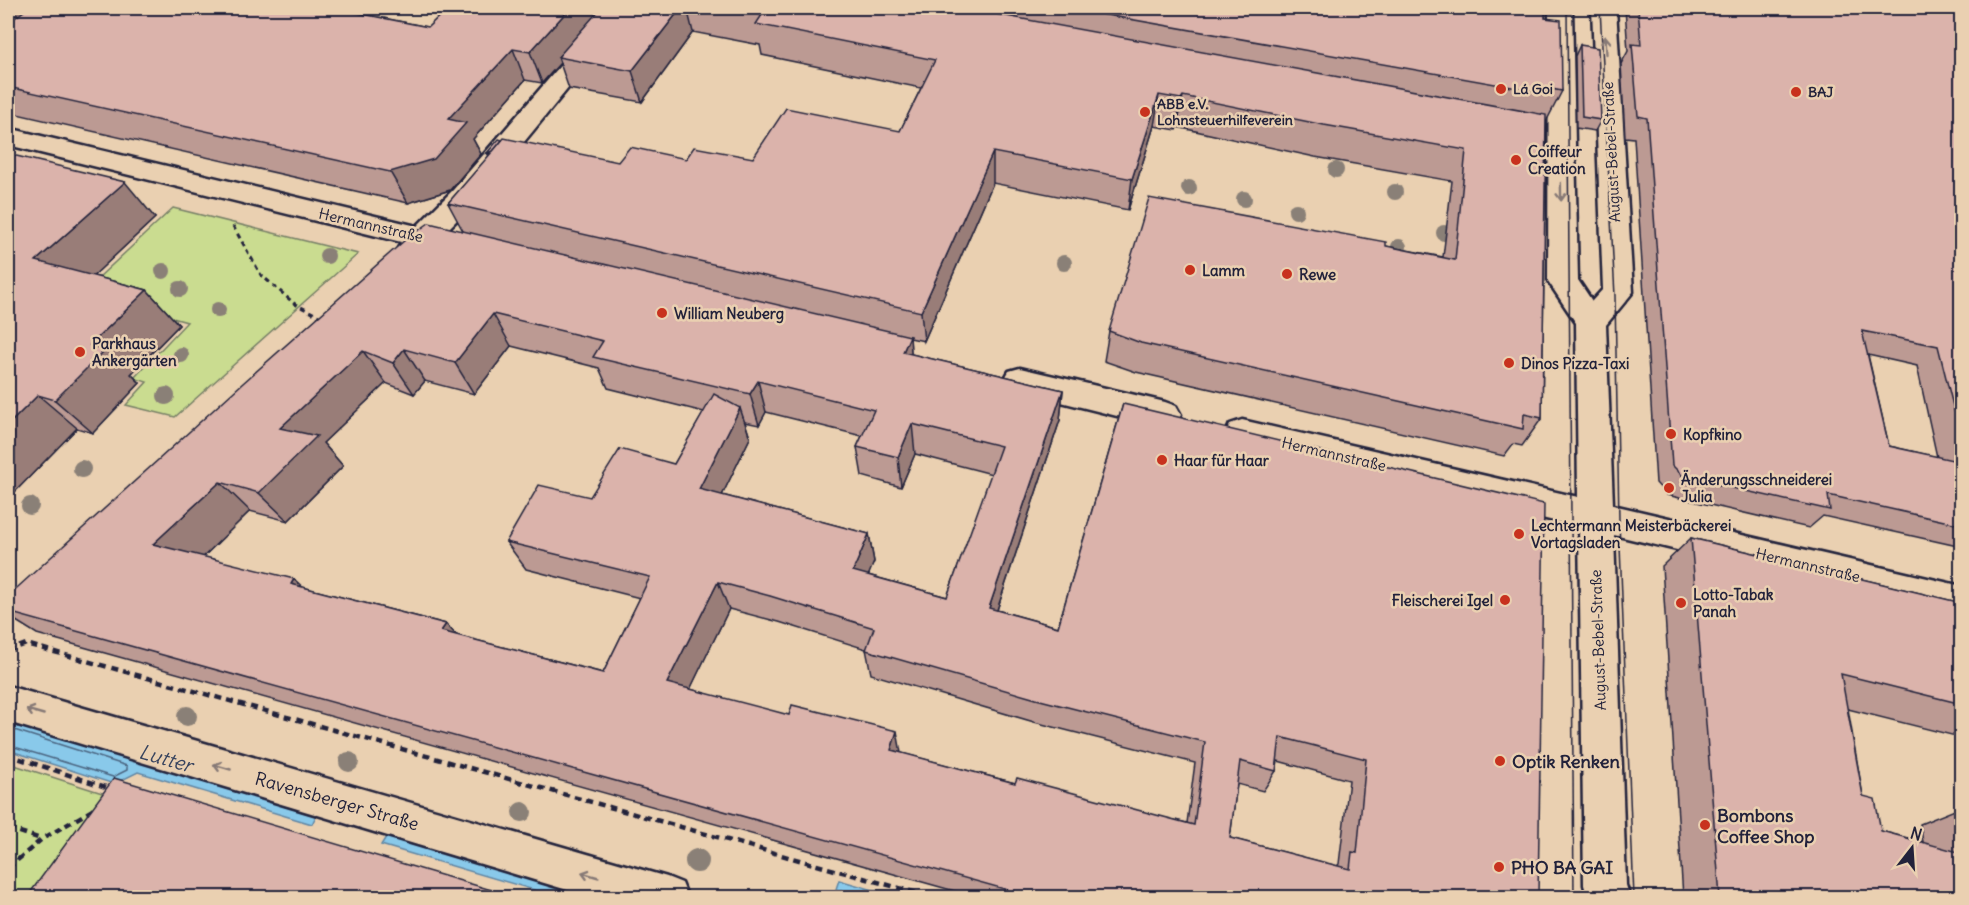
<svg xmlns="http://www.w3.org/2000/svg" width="1969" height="905" font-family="Delius,sans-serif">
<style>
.green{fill:#cadc90;stroke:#767f66;stroke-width:1.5}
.water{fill:#89c9ea;stroke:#6086a4;stroke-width:1.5}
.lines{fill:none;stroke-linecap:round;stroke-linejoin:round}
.shore{stroke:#4b6581;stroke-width:1.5}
.minor-casing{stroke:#22223b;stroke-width:5}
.path-far1{stroke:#22223b;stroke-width:3;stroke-dasharray:5 4;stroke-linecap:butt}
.path{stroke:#22223b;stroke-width:4.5;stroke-dasharray:7 5;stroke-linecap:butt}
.minor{fill:#ead0b1;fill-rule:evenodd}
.tram{stroke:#22223b;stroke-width:1.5}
.tree{fill:#8a8077}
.wall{fill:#bc9a93;stroke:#22223b;stroke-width:1.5;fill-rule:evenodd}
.shaded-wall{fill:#997d78;stroke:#22223b;stroke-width:1.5}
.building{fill:#dbb3ab;stroke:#22223b;stroke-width:1.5;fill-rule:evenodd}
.oneway{stroke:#867976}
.poi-dot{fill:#c8321e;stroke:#ead0b1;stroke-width:2}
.labels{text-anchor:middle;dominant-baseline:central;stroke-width:5;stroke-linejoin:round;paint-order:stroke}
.far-poi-label{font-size:14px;font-weight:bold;fill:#22223b;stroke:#ead0b1;text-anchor:start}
.poi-label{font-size:15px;font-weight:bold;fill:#22223b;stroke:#ead0b1;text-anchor:start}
.street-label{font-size:15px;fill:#22223b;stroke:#ead0b1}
.near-poi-label{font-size:18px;font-weight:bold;fill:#22223b;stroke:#ead0b1;text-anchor:start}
.near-street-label{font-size:18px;fill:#22223b;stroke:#ead0b1}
.near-water-label{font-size:20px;font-style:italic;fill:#37435e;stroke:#ead0b1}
</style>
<rect width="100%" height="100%" fill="#ead0b1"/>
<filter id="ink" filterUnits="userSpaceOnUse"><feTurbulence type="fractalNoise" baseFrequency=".0167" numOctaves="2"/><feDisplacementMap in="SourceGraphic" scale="12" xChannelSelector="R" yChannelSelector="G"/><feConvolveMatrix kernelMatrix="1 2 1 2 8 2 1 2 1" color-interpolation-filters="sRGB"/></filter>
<g filter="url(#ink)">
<g class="green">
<polygon points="173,208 358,254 175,417 126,405 147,382 134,378 187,322 82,293"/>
<polygon points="8,763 143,806 101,897 8,897"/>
</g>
<g class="water">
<polygon points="8,722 316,816 312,824 138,772 114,784 8,750"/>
<polygon points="386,837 591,897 558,897 381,845"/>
<polygon points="839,880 894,896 902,897 862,897 836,889"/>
</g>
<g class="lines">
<g class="shore">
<polyline points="8,728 127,766 127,770 115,776"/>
<polyline points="8,745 113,777"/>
</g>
<defs>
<g id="minor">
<path d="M610,8h24l-161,196 -28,28 21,6 4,7 -4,7 -10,3 -27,-7c-9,9 -15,11 -27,7l-4,-7 3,-6 -393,-97v-17l409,98 36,-36z"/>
<polygon points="1549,8 1572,8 1578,280 1592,301 1603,289 1592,8 1616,8 1633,292 1606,325 1613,505 1962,586 1962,618 1614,535 1626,885 1630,898 1588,898 1584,885 1579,527 1242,446 1230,442 1226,433 1230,424 1242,420 1578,497 1576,323 1548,281"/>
<polygon points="1020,368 1165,402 1176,406 1181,415 1176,424 1165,428 1009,389 1004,380 1009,371"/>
<polygon points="8,686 667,877 682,883 688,898 594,898 8,722"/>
</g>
</defs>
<use href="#minor" class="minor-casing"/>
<polyline class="path-far1" points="233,226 261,275 295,304 321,317"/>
<g class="path">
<polyline points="8,651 26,644 935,898"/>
<polyline points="8,755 112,789"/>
<polyline points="8,828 41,839"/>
<polyline points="8,868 42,839 94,809"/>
</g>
<use href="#minor" class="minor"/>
<g class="tram">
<polyline points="1567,8 1574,898"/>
<polyline points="1600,8 1615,296 1619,521 1634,898"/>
</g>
</g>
<g class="tree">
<circle cx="1336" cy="170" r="8"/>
<circle cx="1189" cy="188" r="8"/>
<circle cx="1395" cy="192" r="8"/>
<circle cx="1244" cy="199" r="8"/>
<circle cx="1296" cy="211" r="8"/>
<circle cx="1444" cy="233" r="8"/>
<circle cx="1399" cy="247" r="8"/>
<circle cx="327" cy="256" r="8"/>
<circle cx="1064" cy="263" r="8"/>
<circle cx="163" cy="271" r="8"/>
<circle cx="180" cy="289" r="8"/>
<circle cx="218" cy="310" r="8"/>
<circle cx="181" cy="355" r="8"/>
<circle cx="166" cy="396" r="9"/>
<circle cx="82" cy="469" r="9"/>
<circle cx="30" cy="506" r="9"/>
<circle cx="187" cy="716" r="10"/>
<circle cx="349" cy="762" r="10"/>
<circle cx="522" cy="812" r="10"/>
<circle cx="697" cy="861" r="12"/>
</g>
<g class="wall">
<path d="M8,8l356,6 64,13 20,-19h1097v10l17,73 -16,31 -4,296 -20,28 -9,-2 -9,12 -368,-84 -32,-11 5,-30 277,-85 57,11 9,-76 -137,-24 -138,-30 -1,3 -22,-4 -26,84 -135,-27 -69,158 -14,-3 1,16 152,36 -3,30 -63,190 61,17 65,-223 415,493h-562l-939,-263 -29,-18v-20l455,-365 -15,-28 41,-47 -2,-3 131,9 135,-4 147,-27 21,-43 -159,-33 -2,-10 -67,-13 -51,70 -73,-13 -9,-26 -18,20 -17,-3 -52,59 8,15 -31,36 -42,13 -400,-91zM511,346l88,22 9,20 96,24 -30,52 -84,33 -84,45 20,27 114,29 -37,75 -147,-38 -10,-11 -144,-37 -99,-30 47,-46 38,10 55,-55 -20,-23 63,-60 28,11 11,-13 49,13zM766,412l96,24 -5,11 5,29 39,11 14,-33 77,20 -45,123 -79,-22 6,-13 -5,-28 -147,-39 28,-57 -5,-16 14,3zM729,609l50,13 87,27 5,25 163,48 161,41 -8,60 -172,-40 -114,-30 -211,-64zM1278,761l71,19 -10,84 -2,2 -107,-28 7,-54 26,7 13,-20z"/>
<path d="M1625,8h337v539l-139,-31 -14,12 -142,-33 -11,-12 -22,-345 -9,-1 -4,-73 7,-13zM1868,355l49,11 20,91 -48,-11z"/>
<polygon points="1580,45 1601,120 1595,131 1576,128 1575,56"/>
<polygon points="8,154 155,218 93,276 147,290 179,325 131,374 140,383 93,433 77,428 8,499"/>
<polygon points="1691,538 1962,603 1962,746 1960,737 1848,709 1863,796 1881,831 1923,842 1920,824 1962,807 1962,897 1683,897 1662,566"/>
</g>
<g class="shaded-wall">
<polygon points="8,8 52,8 8,46"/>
<polygon points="322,8 371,8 338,37"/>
<polygon points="570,8 607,8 558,57 560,63 542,83 530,52"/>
<polygon points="681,8 687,8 693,32 642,102 632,71"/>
<polygon points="513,49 525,80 473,139 481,154 450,190 408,203 390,172 448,119"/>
<polygon points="1159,95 1154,126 1128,210 1132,179"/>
<polygon points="1183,96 1177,127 1176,130 1181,99"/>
<polygon points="993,152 993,183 924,341 921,312"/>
<polygon points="125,182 155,218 71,297 36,261"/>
<polygon points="147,290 179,325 131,374 140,383 93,433 55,400 90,345"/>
<polygon points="493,314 511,346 474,394 455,363"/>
<polygon points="910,336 912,368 903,352"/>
<polygon points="404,349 425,381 414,394 393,363"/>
<polygon points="363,351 386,383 323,443 343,466 288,521 259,493 280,428"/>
<polygon points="758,381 766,412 759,425 750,394"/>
<polygon points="1063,390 1060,420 989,634 989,608"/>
<polygon points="38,395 77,428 8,499 8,425"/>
<polygon points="740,408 750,438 711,518 699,489"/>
<polygon points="912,424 915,454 901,487 898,457"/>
<polygon points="220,482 250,511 188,572 153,544"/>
<polygon points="869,534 874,562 859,598 853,571"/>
<polygon points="294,579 323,606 291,584"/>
<polygon points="718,582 729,609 682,706 667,683"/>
<polygon points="446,624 469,649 441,631"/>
<polygon points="897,731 901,753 891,750"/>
</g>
<g class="building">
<polygon points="28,8 332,8 428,27 448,8 570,8 530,52 513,49 448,119 466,123 434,159 390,172 8,87 8,23"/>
<polygon points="601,8 681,8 632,71 558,57"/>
<polygon points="722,8 963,8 1546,115 1542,418 1524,414 1523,429 1141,343 1109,331 1149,198 1386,242 1386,246 1455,260 1466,150 1324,125 1183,96 1181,99 1159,95 1132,179 993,152 921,312 448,203 504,138 618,162 630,147 686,159 694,147 753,158 786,108 900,131 935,60 756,24 762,15"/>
<polygon points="1067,8 1545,8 1545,18 1561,20 1562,91 1546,88 1546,93"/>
<polygon points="1638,8 1962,8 1962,442 1938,346 1862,331 1889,446 1962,462 1962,525 1828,495 1830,510 1684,477 1672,465 1647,118 1638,116 1632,44 1641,45"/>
<polygon points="1580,45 1598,48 1601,120 1582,117"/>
<polygon points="499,139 502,140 493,151 487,153"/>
<polygon points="8,154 125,182 36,261 147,290 90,345 105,350 55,400 38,395 8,425"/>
<path d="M429,223l481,113 -7,16 160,38 -74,218 69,19 65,-223 421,100 -6,393h-505l-1025,-285v-16l235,-213 162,-143zM493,314l110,27 -10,16 157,37 8,-13 116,29 -17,37 41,10 14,-33 89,22 -54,151 -94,-26 16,-37 -170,-45 41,-81 -26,-14 -40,70 -54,-15 -30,48 -51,-12 -33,57 144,35 -47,96 -162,-42 5,-7 -155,-40 3,-5 -141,-35 67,-62 39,11 58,-57 -37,-8 83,-77 30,12 11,-14 51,14zM718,582l52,14 104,32 -8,22 170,49 169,43 -11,83 -177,-47 -2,5 -124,-33 6,-19 -105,-26 -3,10 -122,-32zM1280,737l86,22 -9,94 -5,-1 -2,17 -120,-31 10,-77 36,10z"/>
<polygon points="1691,538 1962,603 1962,704 1841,674 1863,796 1875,799 1881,831 1962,853 1962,897 1720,897"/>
<polygon points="114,778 515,897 27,897"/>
</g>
<defs><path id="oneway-shaft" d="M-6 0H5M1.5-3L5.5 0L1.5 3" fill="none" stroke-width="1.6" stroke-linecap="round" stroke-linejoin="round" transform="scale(1.5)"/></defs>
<g class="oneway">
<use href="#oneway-shaft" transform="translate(1606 45) rotate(-93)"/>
<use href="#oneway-shaft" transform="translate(1561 192) rotate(89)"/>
<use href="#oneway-shaft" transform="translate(35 712) rotate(-164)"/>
<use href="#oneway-shaft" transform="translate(222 767) rotate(-164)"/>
<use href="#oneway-shaft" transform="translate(590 875) rotate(-164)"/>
</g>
</g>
<g class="poi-dot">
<circle cx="1501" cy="89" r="6"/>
<circle cx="1796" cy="92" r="6"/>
<circle cx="1145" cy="112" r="6"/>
<circle cx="1516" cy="160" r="6"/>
<circle cx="1190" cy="270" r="6"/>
<circle cx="1287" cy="274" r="6"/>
<circle cx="662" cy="313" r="6"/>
<circle cx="80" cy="352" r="6"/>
<circle cx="1509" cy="363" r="6"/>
<circle cx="1671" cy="434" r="6"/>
<circle cx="1162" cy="460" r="6"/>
<circle cx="1669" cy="488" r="6"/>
<circle cx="1519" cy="534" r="6"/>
<circle cx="1505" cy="600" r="6"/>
<circle cx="1681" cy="603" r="6"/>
<circle cx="1500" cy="761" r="6"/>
<circle cx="1705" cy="825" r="6"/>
<circle cx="1499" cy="867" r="6"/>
</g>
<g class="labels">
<g class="far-poi-label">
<text x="1513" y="89">Lá Goi</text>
<text x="1808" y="92">BAJ</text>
<text x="1157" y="104">ABB e.V.<tspan x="1157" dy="16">Lohnsteuerhilfeverein</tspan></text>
</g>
<g class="poi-label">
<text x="1528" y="151">Coiffeur<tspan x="1528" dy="17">Creation</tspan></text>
<text x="1202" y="270">Lamm</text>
<text x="1299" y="274">Rewe</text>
<text x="674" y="313">William Neuberg</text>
<text x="92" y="343">Parkhaus<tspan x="92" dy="17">Ankergärten</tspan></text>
<text x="1521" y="363">Dinos Pizza-Taxi</text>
<text x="1683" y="434">Kopfkino</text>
<text x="1174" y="460">Haar für Haar</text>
<text x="1681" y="479">Änderungsschneiderei<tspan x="1681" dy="17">Julia</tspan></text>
<text x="1531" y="525">Lechtermann Meisterbäckerei<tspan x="1531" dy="17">Vortagsladen</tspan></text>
<text x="1693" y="594">Lotto-Tabak<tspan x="1693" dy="17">Panah</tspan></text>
<text x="1493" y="600" text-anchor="end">Fleischerei Igel</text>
</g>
<g class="street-label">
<text transform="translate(1611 152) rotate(-93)">August-Bebel-Straße</text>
<text transform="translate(371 225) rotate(13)">Hermannstraße</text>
<text transform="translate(1334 454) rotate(13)">Hermannstraße</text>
<text transform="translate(1808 565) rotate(13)">Hermannstraße</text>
<text transform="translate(1598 640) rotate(-92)">August-Bebel-Straße</text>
</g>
<g class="near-poi-label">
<text x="1512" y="761">Optik Renken</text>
<text x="1717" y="815">Bombons<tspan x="1717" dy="21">Coffee Shop</tspan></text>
<text x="1511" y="867">PHO BA GAI</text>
</g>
<g class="near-street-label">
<text transform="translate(337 801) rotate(16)">Ravensberger Straße</text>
</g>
<g class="near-water-label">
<text transform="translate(166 758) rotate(16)">Lutter</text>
</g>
</g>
<rect width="1969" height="905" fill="none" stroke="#ead0b1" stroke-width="30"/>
<rect x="15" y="15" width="1939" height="875" fill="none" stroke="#22223b" stroke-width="2" filter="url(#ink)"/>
<g transform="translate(1912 848) rotate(17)" stroke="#ead0b1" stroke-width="4.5" paint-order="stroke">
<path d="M0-4.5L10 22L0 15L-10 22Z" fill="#22223b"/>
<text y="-9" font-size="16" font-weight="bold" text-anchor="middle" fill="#22223b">N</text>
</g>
</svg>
